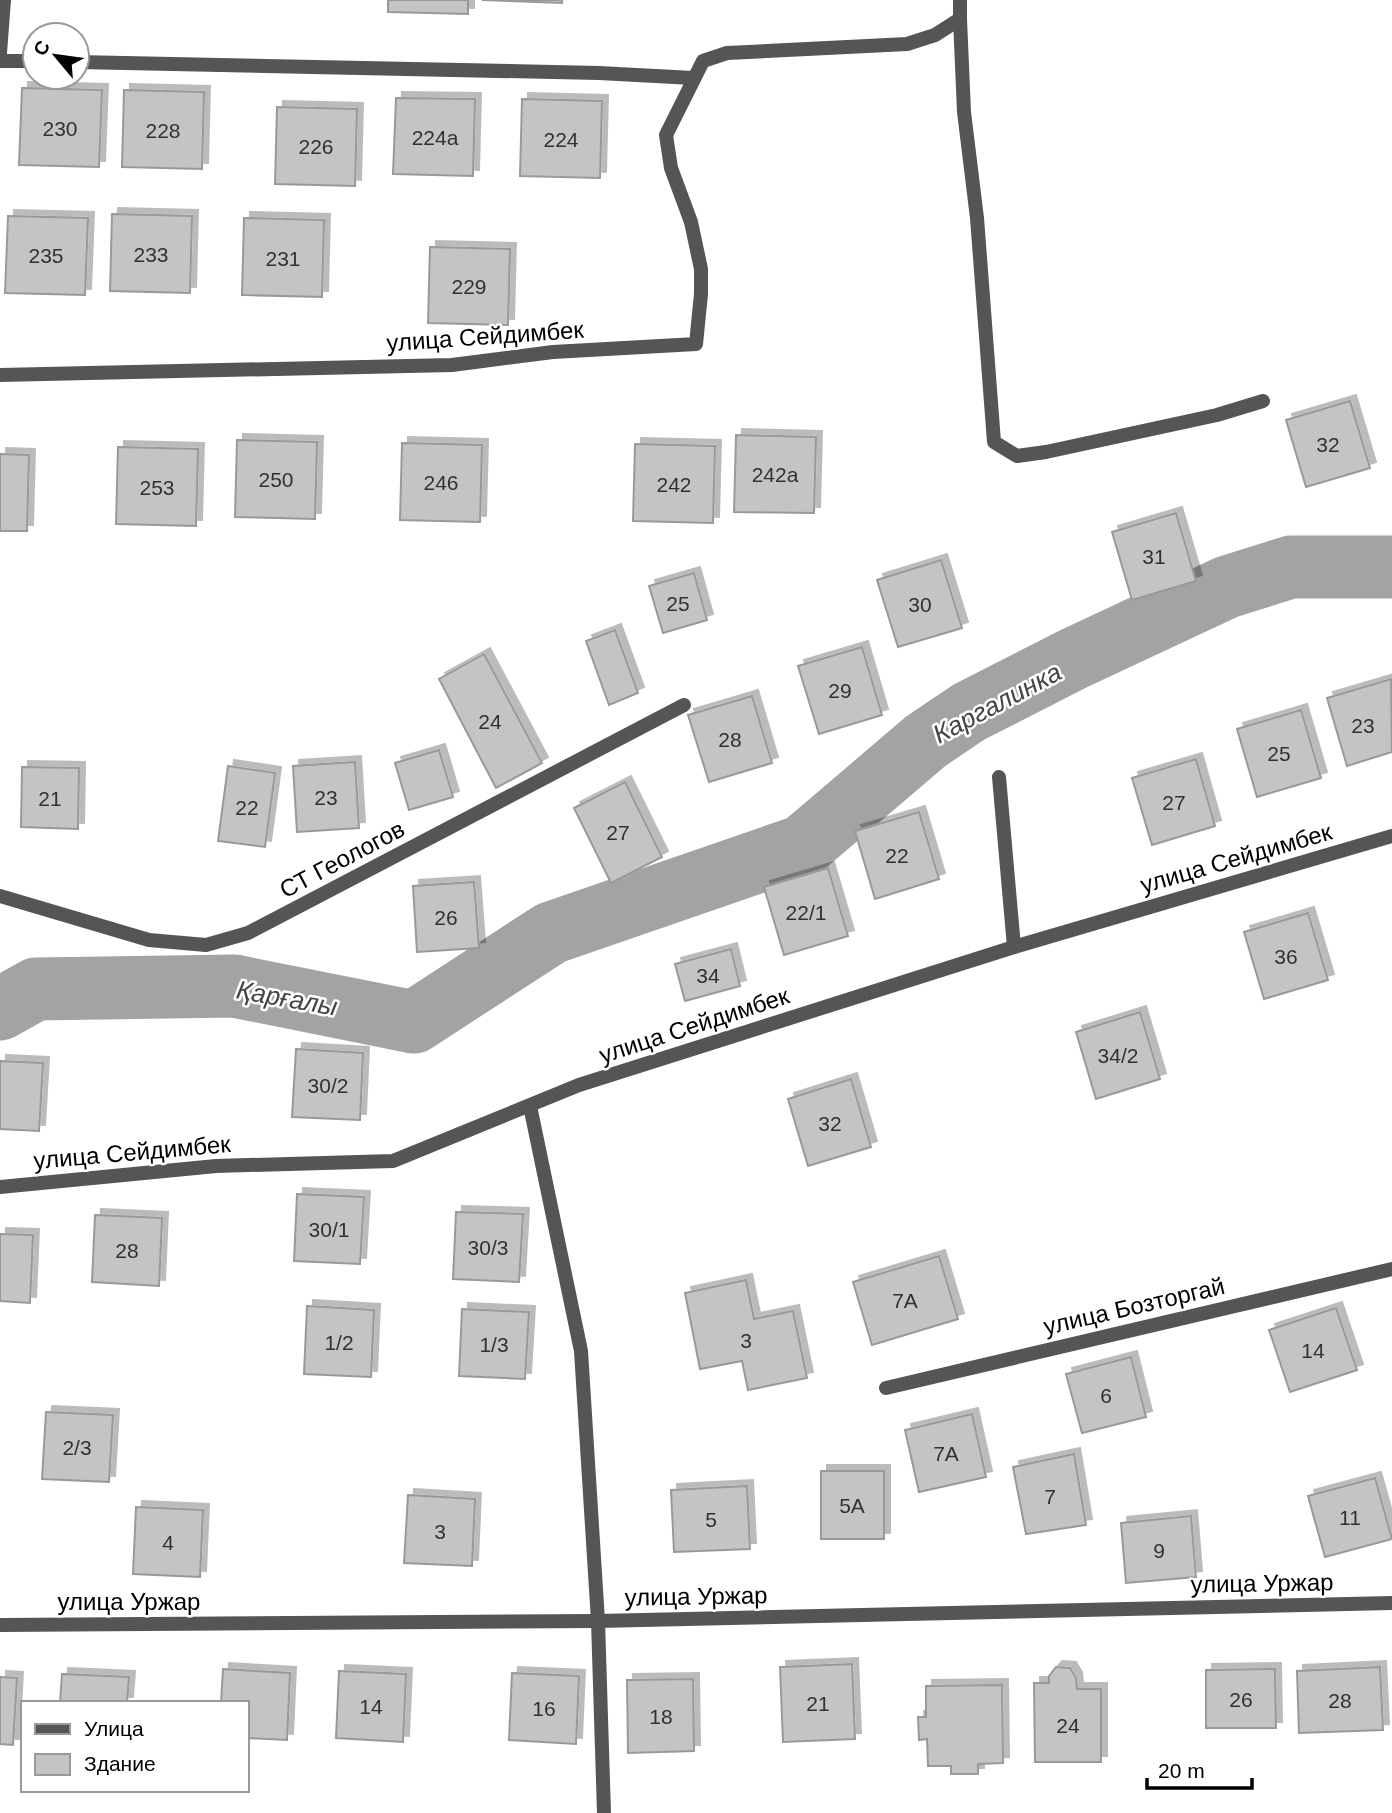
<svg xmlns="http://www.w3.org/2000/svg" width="1392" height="1813" font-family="Helvetica,sans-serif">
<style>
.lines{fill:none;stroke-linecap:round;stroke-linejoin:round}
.river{stroke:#a3a3a3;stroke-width:63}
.building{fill:#c4c4c4;stroke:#999;stroke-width:2;filter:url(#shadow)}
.lane{stroke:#555;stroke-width:14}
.street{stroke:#555;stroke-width:14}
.labels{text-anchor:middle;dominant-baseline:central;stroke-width:5;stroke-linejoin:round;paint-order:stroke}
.number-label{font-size:21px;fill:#313131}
.street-label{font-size:24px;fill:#000;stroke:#fff}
.water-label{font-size:26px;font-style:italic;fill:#444;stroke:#fff}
</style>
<defs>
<filter id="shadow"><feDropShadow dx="6" dy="-6" stdDeviation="0" flood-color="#0004"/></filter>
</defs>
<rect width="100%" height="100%" fill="#fff"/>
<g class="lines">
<polyline class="river" points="0,1009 36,989 234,986 414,1022 551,933 803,846 926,741 969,712 1073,659 1227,587 1291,567 1392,567"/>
</g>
<g class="building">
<polygon points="388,0 468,0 468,14 388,12"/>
<polygon points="482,0 562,0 562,3"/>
<polygon points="22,88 102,90 99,167 19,165"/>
<polygon points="124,90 204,92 202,169 122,167"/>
<polygon points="396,98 475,99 473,176 393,174"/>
<polygon points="522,99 602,101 600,178 520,176"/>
<polygon points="277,107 357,109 355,186 275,184"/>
<polygon points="112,214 192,216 190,293 110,291"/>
<polygon points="8,216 88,218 85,295 5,293"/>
<polygon points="244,218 324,220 322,297 242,295"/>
<polygon points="430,247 510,249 508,325 428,323"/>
<polygon points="1350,401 1370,468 1306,487 1286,420"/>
<polygon points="736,435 816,437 814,513 734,512"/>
<polygon points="237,440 317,442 315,519 235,517"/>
<polygon points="402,443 482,445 480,522 400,520"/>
<polygon points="635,444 715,446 713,523 633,521"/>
<polygon points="118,447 198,449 196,526 116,524"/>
<polygon points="0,454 29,455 27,531 0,531"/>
<polygon points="1176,513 1196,581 1132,600 1112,532"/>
<polygon points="941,560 962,628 898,647 877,580"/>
<polygon points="694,573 707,620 663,633 649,586"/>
<polygon points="615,630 638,693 609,705 586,641"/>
<polygon points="862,647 882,715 819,734 798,666"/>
<polygon points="484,654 542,763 496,788 439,679"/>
<polygon points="1391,679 1392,752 1347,766 1327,698"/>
<polygon points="752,696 772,763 709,782 688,715"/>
<polygon points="1301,710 1321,778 1257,797 1237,729"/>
<polygon points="439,750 453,797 409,810 395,763"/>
<polygon points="1196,759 1215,826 1152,845 1132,778"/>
<polygon points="355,762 359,828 297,832 293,766"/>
<polygon points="228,766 275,773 265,847 218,841"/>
<polygon points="22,767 79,768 78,829 21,827"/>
<polygon points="625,782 662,857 611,883 574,808"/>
<polygon points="919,812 939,879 875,899 855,831"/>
<polygon points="828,868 848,936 784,955 764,887"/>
<polygon points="474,882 479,948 417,952 413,886"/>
<polygon points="1308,913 1328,980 1264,999 1244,932"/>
<polygon points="731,949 740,986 685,1001 675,964"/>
<polygon points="1140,1012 1160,1079 1096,1099 1076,1032"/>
<polygon points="296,1049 363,1053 360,1120 292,1117"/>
<polygon points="0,1061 43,1063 39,1131 0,1129"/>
<polygon points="851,1079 871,1147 808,1166 788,1099"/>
<polygon points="297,1194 364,1197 360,1264 294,1261"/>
<polygon points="456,1212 523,1214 519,1282 453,1279"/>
<polygon points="95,1215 162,1218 159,1286 92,1282"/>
<polygon points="0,1234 33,1235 30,1303 0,1301"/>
<polygon points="939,1256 958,1319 872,1345 853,1282"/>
<polygon points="746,1280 754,1319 793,1311 807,1378 748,1390 742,1361 700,1369 685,1293"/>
<polygon points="307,1306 374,1310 371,1377 304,1374"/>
<polygon points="1336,1308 1357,1370 1290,1392 1269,1330"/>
<polygon points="462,1309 529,1312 525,1379 459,1376"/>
<polygon points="1131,1357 1146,1417 1082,1433 1066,1374"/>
<polygon points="46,1412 113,1415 109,1482 42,1479"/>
<polygon points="972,1414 986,1477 919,1492 905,1430"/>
<polygon points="1074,1454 1086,1525 1026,1534 1013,1467"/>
<rect x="821" y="1471" width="63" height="68"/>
<polygon points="1375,1478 1392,1539 1325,1557 1308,1496"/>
<polygon points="747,1486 750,1549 674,1552 671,1490"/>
<polygon points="408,1495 475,1499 472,1566 404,1563"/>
<polygon points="136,1507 203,1510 200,1577 133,1574"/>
<polygon points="1191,1516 1196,1577 1126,1583 1121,1523"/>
<polygon points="852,1664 855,1739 783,1742 780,1667"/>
<polygon points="1056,1667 1070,1668 1076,1678 1077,1689 1101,1689 1101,1762 1035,1762 1034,1683 1049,1683 1049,1676"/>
<polygon points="1380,1667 1383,1730 1299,1733 1297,1671"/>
<polygon points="223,1669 290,1673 287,1740 247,1738 247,1703 221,1703"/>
<polygon points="1275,1669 1276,1728 1206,1728 1206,1670"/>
<polygon points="339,1671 406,1674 403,1742 336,1738"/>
<polygon points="512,1673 579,1676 576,1744 509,1740"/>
<polygon points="62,1674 129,1677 127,1703 60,1703"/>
<polygon points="0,1677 17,1678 13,1745 0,1744"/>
<polygon points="693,1679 694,1751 628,1753 627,1680"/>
<polygon points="1002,1685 1003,1763 978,1764 978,1774 951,1774 951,1766 928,1766 927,1739 919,1740 918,1717 926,1717 926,1686"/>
</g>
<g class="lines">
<polyline class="lane" points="999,777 1014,947"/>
<g class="street">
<polyline points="960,19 964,112 977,218 994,442 1017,456 1046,452 1217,415 1263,401"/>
<polyline points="0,53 4,0"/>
<polyline points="0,61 35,61"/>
<polyline points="77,62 599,73 693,78"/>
<polyline points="0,375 452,365 553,352 696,344 701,294 701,269 691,222 671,168 666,135 703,61 727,53 907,44 935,35 960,19 960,0"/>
<polyline points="0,896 149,940 206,945 248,933 684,705"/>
<polyline points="530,1106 581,1351 598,1621 604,1813"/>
<polyline points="0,1187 216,1166 393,1161 579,1085 1014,947 1392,836"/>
<polyline points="886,1388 1392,1269"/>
<polyline points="0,1625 598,1621 1392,1603"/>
</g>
</g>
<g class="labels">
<g class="number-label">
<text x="60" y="128">230</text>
<text x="163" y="130">228</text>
<text x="435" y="137">224а</text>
<text x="561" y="139">224</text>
<text x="316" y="146">226</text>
<text x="151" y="254">233</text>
<text x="46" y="255">235</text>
<text x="283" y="258">231</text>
<text x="469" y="286">229</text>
<text x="1328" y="444">32</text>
<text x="775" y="474">242а</text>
<text x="276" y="479">250</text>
<text x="441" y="482">246</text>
<text x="674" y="484">242</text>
<text x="157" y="487">253</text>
<text x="1154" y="556">31</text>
<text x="678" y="603">25</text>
<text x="920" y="604">30</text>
<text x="840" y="690">29</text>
<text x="490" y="721">24</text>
<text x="1363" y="725">23</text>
<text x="730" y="739">28</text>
<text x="1279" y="753">25</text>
<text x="326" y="797">23</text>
<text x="50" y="798">21</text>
<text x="1174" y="802">27</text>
<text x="247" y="807">22</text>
<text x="618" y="832">27</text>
<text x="897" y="855">22</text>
<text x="806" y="912">22/1</text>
<text x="446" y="917">26</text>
<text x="1286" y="956">36</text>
<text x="708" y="975">34</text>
<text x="1118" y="1055">34/2</text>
<text x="328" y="1085">30/2</text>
<text x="830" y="1123">32</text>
<text x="329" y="1229">30/1</text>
<text x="488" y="1247">30/3</text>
<text x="127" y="1250">28</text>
<text x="905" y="1300">7А</text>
<text x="746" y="1340">3</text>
<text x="339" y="1342">1/2</text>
<text x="494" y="1344">1/3</text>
<text x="1313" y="1350">14</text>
<text x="1106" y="1395">6</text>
<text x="77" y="1447">2/3</text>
<text x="946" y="1453">7А</text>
<text x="1050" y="1496">7</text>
<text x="852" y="1505">5А</text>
<text x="1350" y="1517">11</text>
<text x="711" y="1519">5</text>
<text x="440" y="1531">3</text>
<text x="168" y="1542">4</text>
<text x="1159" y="1550">9</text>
<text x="1241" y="1699">26</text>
<text x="1340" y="1700">28</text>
<text x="818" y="1703">21</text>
<text x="371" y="1706">14</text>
<text x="544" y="1708">16</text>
<text x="661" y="1716">18</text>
<text x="1068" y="1725">24</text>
</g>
<g class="street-label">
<text transform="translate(485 336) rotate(-4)">улица Сейдимбек</text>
<text transform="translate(1236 858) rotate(-16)">улица Сейдимбек</text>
<text transform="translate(342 859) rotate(-28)">СТ Геологов</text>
<text transform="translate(694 1025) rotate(-18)">улица Сейдимбек</text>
<text transform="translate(132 1152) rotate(-5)">улица Сейдимбек</text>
<text transform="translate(1134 1306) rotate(-13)">улица Бозторгай</text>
<text transform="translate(1262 1583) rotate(-1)">улица Уржар</text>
<text transform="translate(696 1596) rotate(-1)">улица Уржар</text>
<text x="129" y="1601">улица Уржар</text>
</g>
<g class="water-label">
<text transform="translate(997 703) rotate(-28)">Каргалинка</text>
<text transform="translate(287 998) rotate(10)">Қарғалы</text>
</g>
</g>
<rect x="21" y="1701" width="228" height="91" fill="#ffffff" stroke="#999999" stroke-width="2"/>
<rect x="35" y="1724" width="35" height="10" fill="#555555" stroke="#999999" stroke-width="2"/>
<text x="84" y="1736" font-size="21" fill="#000000">Улица</text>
<rect x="35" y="1754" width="35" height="21" fill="#c4c4c4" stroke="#999999" stroke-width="2"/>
<text x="84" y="1771" font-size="21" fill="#000000">Здание</text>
<g transform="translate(56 56) rotate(299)"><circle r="33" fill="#ffffff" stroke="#999999" stroke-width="2"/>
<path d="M0-5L12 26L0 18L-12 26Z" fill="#000000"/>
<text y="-10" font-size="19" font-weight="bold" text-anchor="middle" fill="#000000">С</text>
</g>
<path d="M1147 1778v10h105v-10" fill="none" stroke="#000000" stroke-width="3.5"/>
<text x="1158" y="1778" font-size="21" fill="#000000" stroke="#ffffff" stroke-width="5" paint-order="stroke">20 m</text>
</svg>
